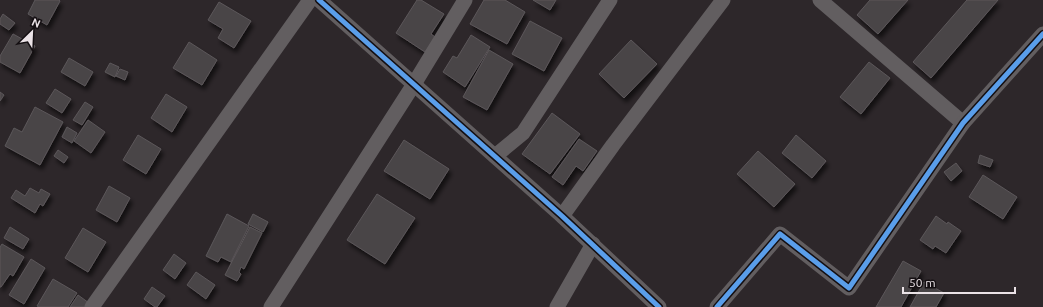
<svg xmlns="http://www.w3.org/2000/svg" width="1043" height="307" font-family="Ubuntu,sans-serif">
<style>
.building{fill:#494447;stroke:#5c575a;filter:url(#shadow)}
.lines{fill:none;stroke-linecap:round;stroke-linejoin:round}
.minor{stroke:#625e60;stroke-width:15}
.cycleway-casing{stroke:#140f12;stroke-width:8}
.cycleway{stroke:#5a9eea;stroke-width:5}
</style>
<defs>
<filter id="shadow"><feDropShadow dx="2.5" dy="4.5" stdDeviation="2" flood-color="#0009"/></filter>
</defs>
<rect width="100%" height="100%" fill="#2d272a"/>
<g class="building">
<polygon points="35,0 59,0 60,1 47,25 28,14"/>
<polygon points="417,0 421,0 444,14 431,34 435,37 425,52 396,33"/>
<polygon points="484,0 505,0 525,12 507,44 470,24"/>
<polygon points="533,0 556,0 550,10"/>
<polygon points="870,0 908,0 878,34 857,15"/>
<polygon points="967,0 998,0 931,78 913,62"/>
<polygon points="219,2 251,21 234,48 218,38 223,29 208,20"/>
<polygon points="3,14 15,23 9,30 0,24 0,19"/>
<polygon points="530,21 562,38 544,71 512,54"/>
<polygon points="13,34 35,46 20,73 0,62 0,56"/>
<polygon points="471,35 490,47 465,87 443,72 453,56 457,58"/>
<polygon points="631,40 657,64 624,98 599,74"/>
<polygon points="189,42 217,60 202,85 173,68"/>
<polygon points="489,50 513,64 487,110 463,97"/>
<polygon points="69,58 93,72 85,86 61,72"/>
<polygon points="869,62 890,78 861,114 840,97"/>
<polygon points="110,63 119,67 115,77 105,72"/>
<polygon points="120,69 128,72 125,80 116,76"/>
<polygon points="55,89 71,99 62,113 46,103"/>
<polygon points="0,92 4,95 0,101"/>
<polygon points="166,94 187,107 172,132 151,118"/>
<polygon points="85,102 93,107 82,125 73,120"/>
<polygon points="35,107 63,122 40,165 5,146 14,128 22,132"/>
<polygon points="552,113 580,134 550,174 522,154"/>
<polygon points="88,120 105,132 91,153 74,141"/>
<polygon points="67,127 77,133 72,143 62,137"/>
<polygon points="138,135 161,149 146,174 123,160"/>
<polygon points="796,135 826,161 812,178 782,153"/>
<polygon points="579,139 597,151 583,171 576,166 563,185 552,177"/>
<polygon points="404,140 449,169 430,199 384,171"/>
<polygon points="58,150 68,157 64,163 54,156"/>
<polygon points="758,151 795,184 774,207 737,174"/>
<polygon points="980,155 993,160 990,167 978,163"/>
<polygon points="956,163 962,171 951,181 944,172"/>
<polygon points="983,175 1017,197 1003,219 969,197"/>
<polygon points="109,186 130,198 117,222 96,210"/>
<polygon points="30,188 39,193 41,189 50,194 43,206 40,204 35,213 11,198 16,190 25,196"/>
<polygon points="377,194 415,218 385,264 347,240"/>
<polygon points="227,214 249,226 231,262 221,257 218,262 206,256"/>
<polygon points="253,214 268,222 263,232 248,224"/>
<polygon points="936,216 947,224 948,222 961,231 946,253 935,246 933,249 920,240"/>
<polygon points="10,227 29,239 23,249 4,238"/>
<polygon points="250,227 262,233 244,269 241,267 239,272 241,274 237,281 225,275"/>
<polygon points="83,228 106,242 88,272 65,258"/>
<polygon points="2,244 24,257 13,276 10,274 1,287 0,287 0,247"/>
<polygon points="174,254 186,263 175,279 163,270"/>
<polygon points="31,259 45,268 24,304 9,295"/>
<polygon points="903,261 921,271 901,307 876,307"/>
<polygon points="196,272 215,285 206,299 187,285"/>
<polygon points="53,279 77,293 68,307 39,307 37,306"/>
<polygon points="924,282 944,293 936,307 910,307"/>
<polygon points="152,287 165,296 157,307 155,307 144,299"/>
<polygon points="78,295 89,303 87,307 70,307"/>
</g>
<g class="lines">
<g class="minor">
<polyline points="319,0 562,216 659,307"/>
<polyline points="820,0 963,123"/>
<polyline points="495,156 523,133 610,0"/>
<polyline points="562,216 613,145 723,0"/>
<polyline points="92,307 310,0"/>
<polyline points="271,307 414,84 465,0"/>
<polyline points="557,307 593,244"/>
<polyline points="717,307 780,234 849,288 963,123 1043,34"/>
</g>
<defs>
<g id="cycleway">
<polyline points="319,0 562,216 659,307"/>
<polyline points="717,307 780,234 849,288 963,123 1043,34"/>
</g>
</defs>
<use href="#cycleway" class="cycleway-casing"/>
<use href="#cycleway" class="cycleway"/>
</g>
<g transform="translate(32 32) rotate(24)" stroke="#140f12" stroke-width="3" paint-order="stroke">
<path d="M0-3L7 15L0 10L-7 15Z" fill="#eae2e6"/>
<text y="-6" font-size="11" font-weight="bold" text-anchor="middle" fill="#eae2e6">N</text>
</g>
<path d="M903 287v6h112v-6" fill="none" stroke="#eae2e6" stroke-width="2"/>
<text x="909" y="287" font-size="12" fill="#eae2e6" stroke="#140f12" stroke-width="3" paint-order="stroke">50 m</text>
</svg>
